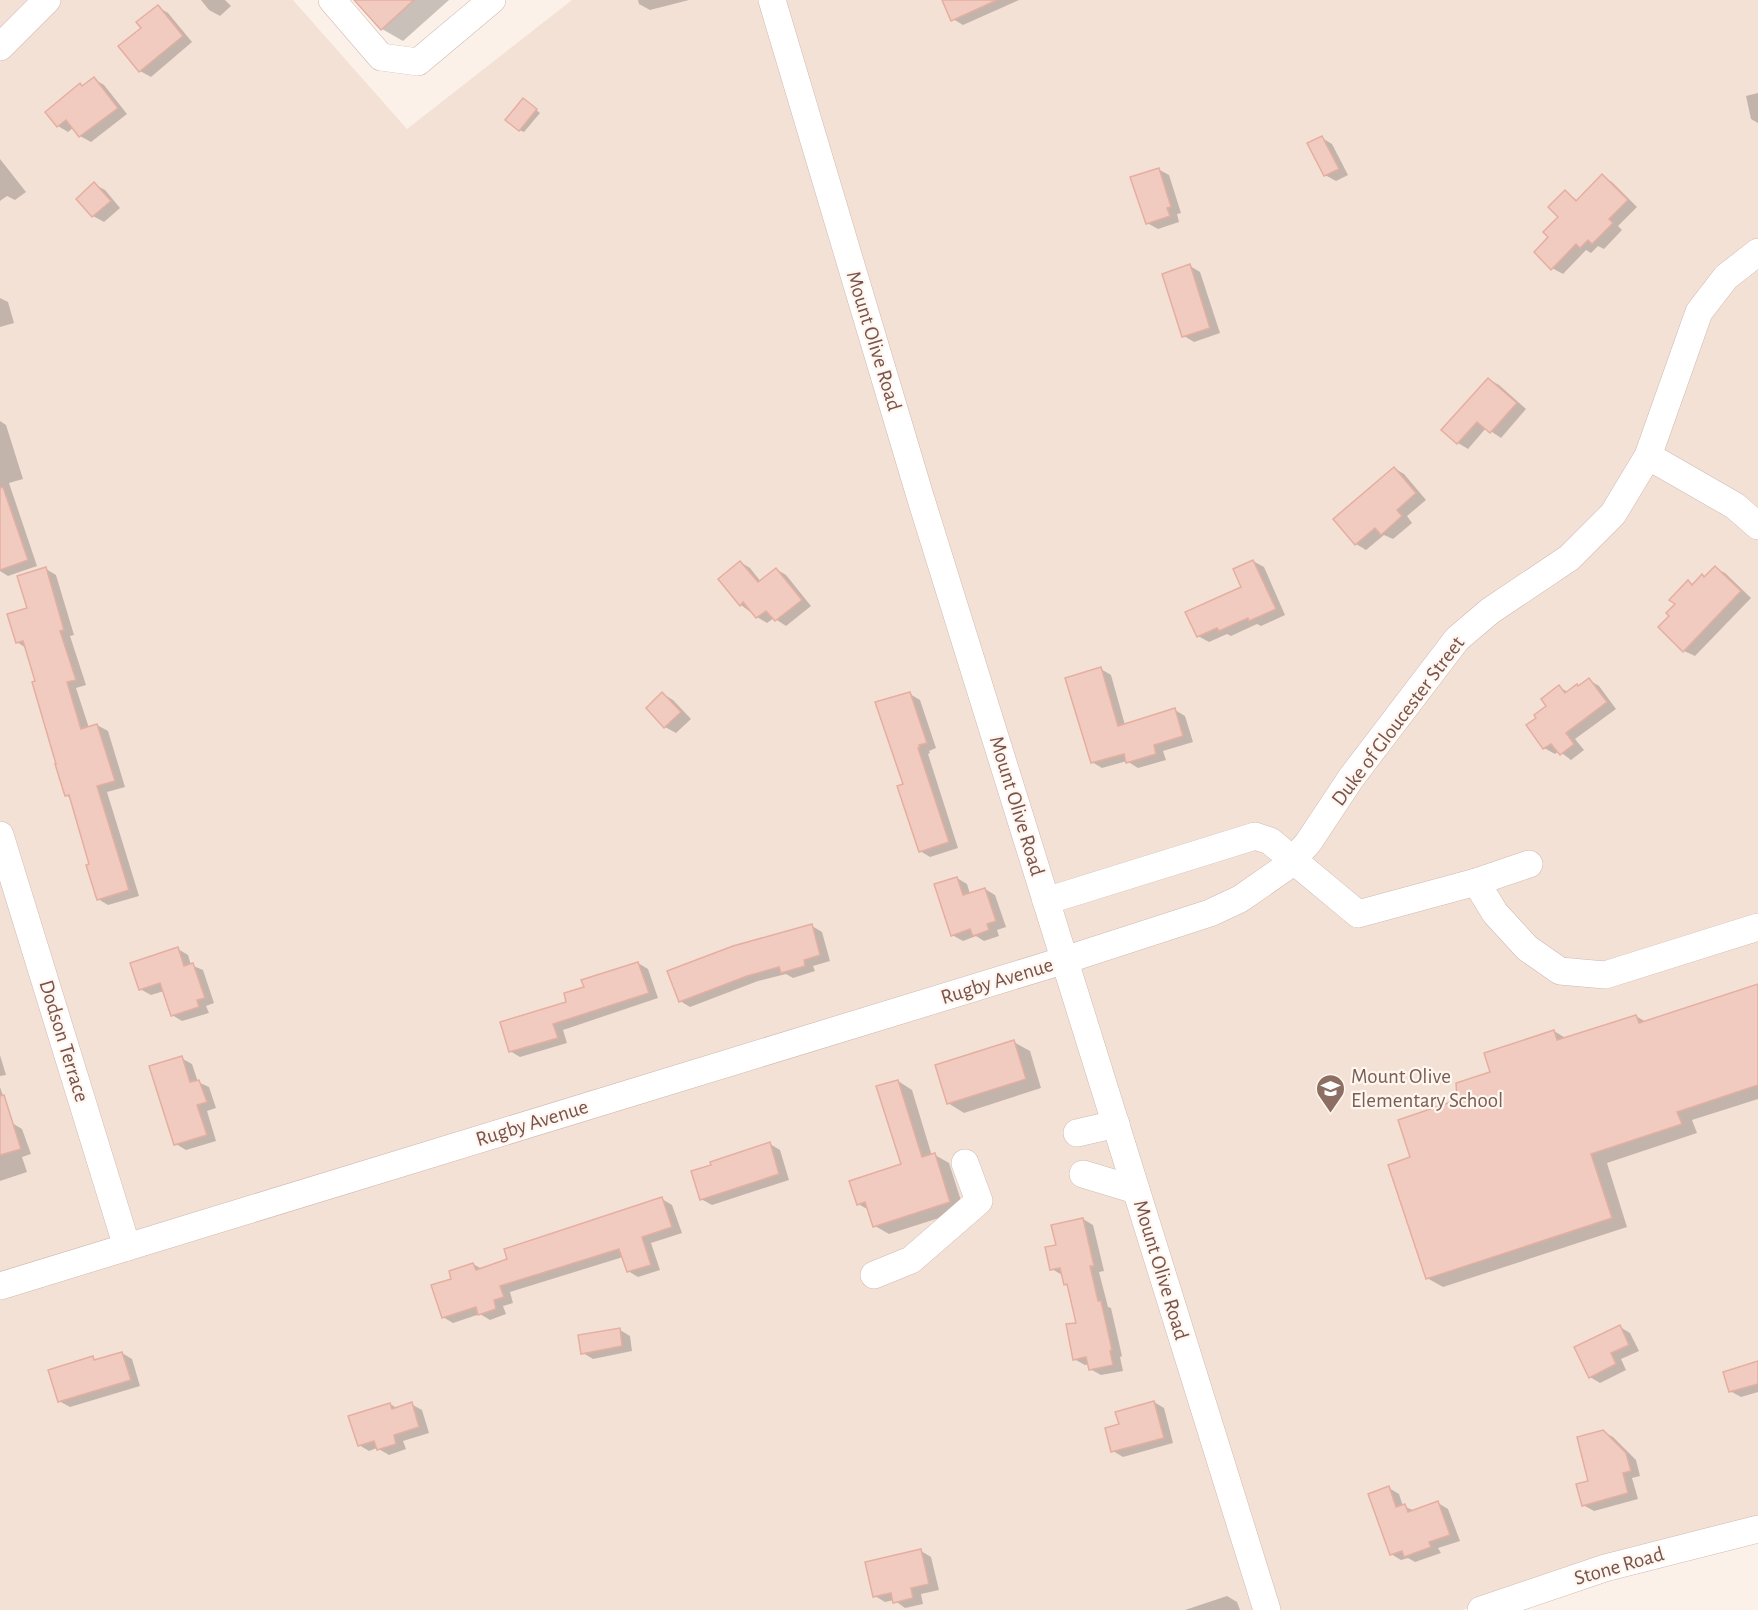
<svg xmlns="http://www.w3.org/2000/svg" width="1758" height="1610" font-family="'Alegreya Sans',sans-serif">
<style>
.residential{fill:#f4e1d6}
.shadow{fill:#0003}
.building{fill:#f2cbc0;stroke:#e5aea0;stroke-width:1.5}
.lines{fill:none;stroke-linecap:round;stroke-linejoin:round}
.minor-casing{stroke:#d1b9b0;stroke-width:28}
.minor{stroke:#fff;stroke-width:27}
.labels{text-anchor:middle;dominant-baseline:central;stroke-width:4.5;stroke-linejoin:round;paint-order:stroke}
.street-label{font-size:21px;fill:#77534c;stroke:#fff6ef}
.education-label{font-size:21px;fill:#785e54;stroke:#fff6ef;text-anchor:start}
</style>
<rect width="100%" height="100%" fill="#fcf1e8"/>
<polygon class="residential" points="0,0 293,0 407,129 572,0 1758,0 1758,1526 1462,1610 0,1610"/>
<g class="shadow">
<polygon points="201,0 225,0 231,6 220,16 209,10"/>
<polygon points="356,0 449,0 403,41 382,29"/>
<polygon points="638,0 689,0 650,10 639,4"/>
<polygon points="944,0 1019,0 963,25 953,19"/>
<polygon points="158,7 168,13 192,42 151,77 140,71 143,28"/>
<polygon points="94,79 104,85 127,114 91,142 80,136 74,127 68,132 58,126 84,87"/>
<polygon points="1758,93 1758,123 1751,119 1746,96"/>
<polygon points="528,103 540,113 524,132 519,130"/>
<polygon points="1322,138 1332,144 1348,175 1336,181 1325,175"/>
<polygon points="0,159 26,192 15,200 7,196 0,201"/>
<polygon points="1158,169 1169,175 1181,213 1177,214 1179,222 1158,229 1147,223"/>
<polygon points="1602,176 1612,182 1637,207 1618,226 1622,230 1604,249 1598,246 1591,253 1586,250 1563,274 1552,268 1550,237 1560,217 1565,192 1578,201"/>
<polygon points="94,184 105,190 120,208 104,222 93,216 78,199"/>
<polygon points="1190,266 1200,272 1220,333 1194,342 1184,336"/>
<polygon points="0,298 8,302 14,323 0,327"/>
<polygon points="1488,379 1499,385 1526,409 1501,438 1486,428 1468,449 1458,443"/>
<polygon points="0,421 6,425 23,479 9,483 37,566 8,576 0,571"/>
<polygon points="1394,468 1404,474 1426,500 1407,516 1412,523 1393,539 1384,535 1366,550 1356,544"/>
<polygon points="1253,561 1264,567 1285,615 1261,626 1257,624 1231,636 1227,634 1209,642 1198,636 1243,587"/>
<polygon points="740,562 750,568 761,582 776,569 786,575 811,606 786,626 774,618 767,623 757,617 741,605"/>
<polygon points="1715,568 1725,573 1751,598 1695,656 1684,651 1671,616 1688,582 1694,585 1705,578"/>
<polygon points="46,569 56,575 74,635 70,636 86,685 76,688 89,728 97,725 108,731 125,787 107,792 139,896 108,905 98,899 91,865 71,799 66,795 37,682 26,648 17,642"/>
<polygon points="1101,669 1111,675 1125,725 1175,710 1185,716 1193,742 1163,751 1166,760 1138,768 1127,761 1102,768 1092,762"/>
<polygon points="1589,680 1599,686 1616,709 1575,739 1584,750 1571,760 1559,751 1555,754 1544,748 1528,726 1548,707 1559,687 1568,692 1580,687"/>
<polygon points="663,694 673,700 691,719 676,733 665,727 648,708"/>
<polygon points="910,694 920,700 936,748 929,751 930,753 928,754 958,848 930,857 920,851 905,785"/>
<polygon points="957,878 967,884 970,894 985,889 995,895 1006,927 997,930 999,936 984,941 976,936 963,941 952,935"/>
<polygon points="812,926 822,932 830,961 813,966 815,971 793,978 786,974 758,981 690,1007 680,1001"/>
<polygon points="178,949 188,955 191,965 203,970 214,1003 206,1006 209,1013 182,1021 172,1015 164,991 151,995 140,989"/>
<polygon points="638,963 648,969 658,998 563,1030 567,1043 520,1057 510,1051 585,988"/>
<polygon points="1758,986 1758,1099 1692,1120 1697,1133 1607,1163 1627,1227 1443,1287 1427,1278 1412,1158 1459,1101 1492,1073 1554,1031 1567,1039 1636,1016 1646,1022"/>
<polygon points="1014,1042 1030,1051 1041,1088 964,1113 948,1103"/>
<polygon points="0,1055 6,1075 0,1076"/>
<polygon points="181,1058 192,1064 198,1082 209,1087 216,1108 207,1111 216,1141 186,1150 176,1144"/>
<polygon points="898,1081 912,1090 932,1156 935,1155 949,1163 964,1210 889,1234 875,1226 869,1210 858,1204 903,1165"/>
<polygon points="0,1087 12,1123 22,1129 31,1154 22,1157 27,1172 0,1181"/>
<polygon points="770,1144 780,1150 789,1180 712,1205 701,1199"/>
<polygon points="662,1199 672,1205 682,1233 651,1243 660,1270 638,1277 628,1271 623,1257 510,1292 513,1303 503,1306 506,1314 490,1320 480,1314 453,1323 443,1317 453,1279 473,1264 482,1269"/>
<polygon points="1083,1219 1093,1225 1104,1271 1099,1272 1108,1307 1111,1308 1122,1356 1120,1357 1123,1371 1101,1375 1090,1369 1089,1364 1085,1365 1074,1359 1078,1325 1069,1286 1065,1284 1062,1275 1052,1269 1058,1246"/>
<polygon points="1620,1327 1630,1333 1639,1351 1621,1359 1626,1370 1600,1383 1590,1377"/>
<polygon points="620,1330 630,1336 632,1351 593,1359 583,1353"/>
<polygon points="122,1353 132,1359 140,1386 70,1407 59,1401 93,1358 98,1361"/>
<polygon points="1758,1363 1758,1392 1741,1397 1730,1391"/>
<polygon points="1154,1402 1164,1408 1173,1443 1123,1457 1113,1451 1121,1425"/>
<polygon points="390,1404 397,1408 411,1404 422,1410 429,1433 403,1441 406,1449 389,1455 377,1448 369,1451 359,1445"/>
<polygon points="1602,1431 1613,1437 1636,1460 1640,1476 1632,1478 1638,1499 1594,1511 1583,1505"/>
<polygon points="1389,1488 1399,1494 1403,1506 1415,1511 1438,1503 1448,1509 1460,1541 1438,1548 1441,1553 1415,1562 1408,1558 1401,1560 1391,1554"/>
<polygon points="921,1551 931,1557 939,1590 921,1594 923,1604 905,1608 894,1600 885,1602 875,1596"/>
<polygon points="1227,1596 1237,1602 1240,1610 1185,1610"/>
</g>
<g class="building">
<polygon points="354,0 414,0 381,30"/>
<polygon points="942,0 997,0 951,21"/>
<polygon points="158,5 183,36 139,72 118,46 141,28 136,22"/>
<polygon points="94,77 118,108 79,137 66,120 57,127 45,112 80,83 82,86"/>
<polygon points="523,98 537,109 519,131 505,120"/>
<polygon points="1322,136 1339,169 1324,176 1307,143"/>
<polygon points="1159,168 1171,207 1167,208 1170,216 1146,224 1130,177"/>
<polygon points="1602,174 1628,200 1609,219 1613,223 1592,244 1588,240 1580,248 1576,244 1551,270 1534,252 1548,237 1543,232 1558,217 1548,207 1565,190 1576,201"/>
<polygon points="94,182 111,201 92,217 76,199"/>
<polygon points="1190,264 1210,328 1182,337 1162,274"/>
<polygon points="1488,378 1517,403 1490,433 1477,422 1457,444 1441,430"/>
<polygon points="1394,467 1416,493 1397,510 1402,516 1381,535 1375,528 1355,545 1333,519"/>
<polygon points="3,487 28,560 0,570 0,488"/>
<polygon points="1253,560 1276,609 1249,621 1248,618 1219,631 1217,628 1197,637 1185,612 1241,587 1233,569"/>
<polygon points="740,561 758,582 776,568 802,600 775,621 766,611 756,618 743,602 740,606 718,579"/>
<polygon points="1715,566 1741,591 1683,652 1658,627 1669,616 1666,613 1675,604 1669,600 1688,580 1692,585 1702,574 1704,577"/>
<polygon points="46,567 64,630 60,631 76,680 67,682 81,729 97,724 115,781 97,786 129,890 97,900 86,865 89,864 69,795 65,796 55,764 56,764 32,682 35,681 23,641 16,643 7,614 27,608 17,576"/>
<polygon points="1101,667 1118,726 1175,708 1183,736 1154,745 1156,754 1126,763 1124,754 1091,763 1065,678"/>
<polygon points="1589,678 1607,702 1566,733 1574,744 1560,755 1551,744 1543,749 1526,725 1536,718 1534,715 1546,706 1541,699 1559,685 1565,693 1577,684 1578,686"/>
<polygon points="662,692 681,712 664,728 646,708"/>
<polygon points="910,692 927,743 919,745 920,747 918,748 949,842 919,852 897,786 903,784 875,702"/>
<polygon points="957,877 963,895 985,888 996,921 987,924 989,930 973,936 970,929 951,936 934,884"/>
<polygon points="812,924 820,955 804,960 805,966 781,973 779,967 747,976 679,1002 667,971 733,946"/>
<polygon points="178,947 184,966 193,963 205,998 197,1000 199,1007 171,1016 160,983 139,990 130,963"/>
<polygon points="638,962 649,993 553,1024 558,1038 509,1052 500,1022 566,1002 564,993 584,987 581,980"/>
<polygon points="1758,984 1758,1085 1677,1112 1682,1124 1591,1154 1612,1218 1426,1279 1388,1165 1410,1157 1398,1120 1457,1100 1456,1083 1490,1072 1484,1053 1554,1030 1557,1040 1636,1015 1639,1023"/>
<polygon points="1014,1040 1026,1079 947,1104 935,1065"/>
<polygon points="182,1056 190,1082 199,1080 207,1102 197,1105 207,1135 174,1145 149,1066"/>
<polygon points="898,1080 922,1157 935,1153 950,1202 873,1227 865,1202 857,1205 849,1181 901,1164 876,1086"/>
<polygon points="4,1095 21,1149 0,1155 0,1096"/>
<polygon points="770,1142 779,1174 700,1200 691,1171 711,1165 710,1162"/>
<polygon points="662,1197 672,1227 642,1237 651,1265 627,1272 619,1249 500,1286 504,1297 494,1300 496,1309 478,1315 476,1307 442,1318 431,1285 451,1279 449,1271 473,1263 476,1270 507,1259 504,1249"/>
<polygon points="1083,1218 1094,1266 1090,1266 1098,1301 1101,1301 1112,1350 1110,1351 1113,1365 1089,1370 1086,1357 1073,1360 1066,1324 1076,1323 1067,1284 1064,1285 1060,1268 1050,1270 1045,1247 1056,1245 1051,1225"/>
<polygon points="1620,1325 1629,1345 1611,1353 1616,1364 1589,1378 1574,1347"/>
<polygon points="620,1328 622,1346 581,1354 578,1335"/>
<polygon points="122,1352 131,1380 58,1402 48,1370 93,1356 94,1360"/>
<polygon points="1758,1361 1758,1384 1729,1392 1723,1372"/>
<polygon points="1154,1401 1164,1438 1111,1452 1105,1428 1119,1424 1115,1412"/>
<polygon points="412,1402 419,1427 394,1435 396,1444 377,1450 374,1441 358,1446 348,1416 390,1403 392,1409"/>
<polygon points="1603,1430 1626,1453 1631,1471 1623,1473 1628,1493 1582,1506 1576,1484 1588,1481 1577,1437"/>
<polygon points="1389,1486 1396,1507 1405,1504 1408,1512 1438,1501 1450,1535 1429,1542 1431,1547 1404,1557 1402,1551 1390,1555 1368,1494"/>
<polygon points="921,1549 929,1584 911,1588 913,1598 893,1603 891,1593 873,1597 865,1562"/>
</g>
<g class="lines">
<defs>
<g id="minor">
<polyline points="332,0 381,57 418,62 492,0"/>
<polyline points="772,0 920,496 1267,1610"/>
<polyline points="0,47 47,0"/>
<polyline points="1648,456 1735,506 1758,526"/>
<polyline points="0,835 127,1247"/>
<polyline points="1476,882 1495,913 1527,948 1560,971 1605,975 1758,927"/>
<polyline points="1046,901 1255,836 1270,841 1358,914 1476,882 1529,864"/>
<polyline points="1077,1133 1116,1124"/>
<polyline points="1083,1174 1136,1190"/>
<polyline points="874,1275 911,1260 979,1201 965,1163"/>
<polyline points="0,1286 1065,960 1210,913 1240,899 1286,867 1308,843 1351,778 1457,639 1490,611 1569,558 1613,514 1648,456 1699,312 1726,277 1758,252"/>
<polyline points="1481,1610 1605,1568 1758,1529"/>
</g>
</defs>
<use href="#minor" class="minor-casing"/>
<use href="#minor" class="minor"/>
</g>
<defs>
<symbol id="school-pin" viewBox="-11 -11 22 30"><path d="M0 17L-7.5 6A9.5 9.5 0 1 1 7.5 6Z" fill="#8d6e63" stroke="#fff6ef"/><path d="M0-5L7-2L0 1L-7-2ZM-4 1L0 2.5L4 1V4Q0 6-4 4Z" fill="#fff"/></symbol>
</defs>
<g fill-rule="evenodd">
<use href="#school-pin" x="1314" y="1072" width="33" height="45"/>
</g>
<g class="labels">
<g class="street-label">
<text transform="translate(874 341) rotate(73)">Mount Olive Road</text>
<text transform="translate(1398 721) rotate(-53)">Duke of Gloucester Street</text>
<text transform="translate(1017 806) rotate(73)">Mount Olive Road</text>
<text transform="translate(997 981) rotate(-17)">Rugby Avenue</text>
<text transform="translate(64 1041) rotate(73)">Dodson Terrace</text>
<text transform="translate(532 1123) rotate(-17)">Rugby Avenue</text>
<text transform="translate(1161 1270) rotate(73)">Mount Olive Road</text>
<text transform="translate(1619 1566) rotate(-16)">Stone Road</text>
</g>
<g class="education-label">
<text x="1351" y="1076">Mount Olive<tspan x="1351" dy="24">Elementary School</tspan></text>
</g>
</g>
</svg>
